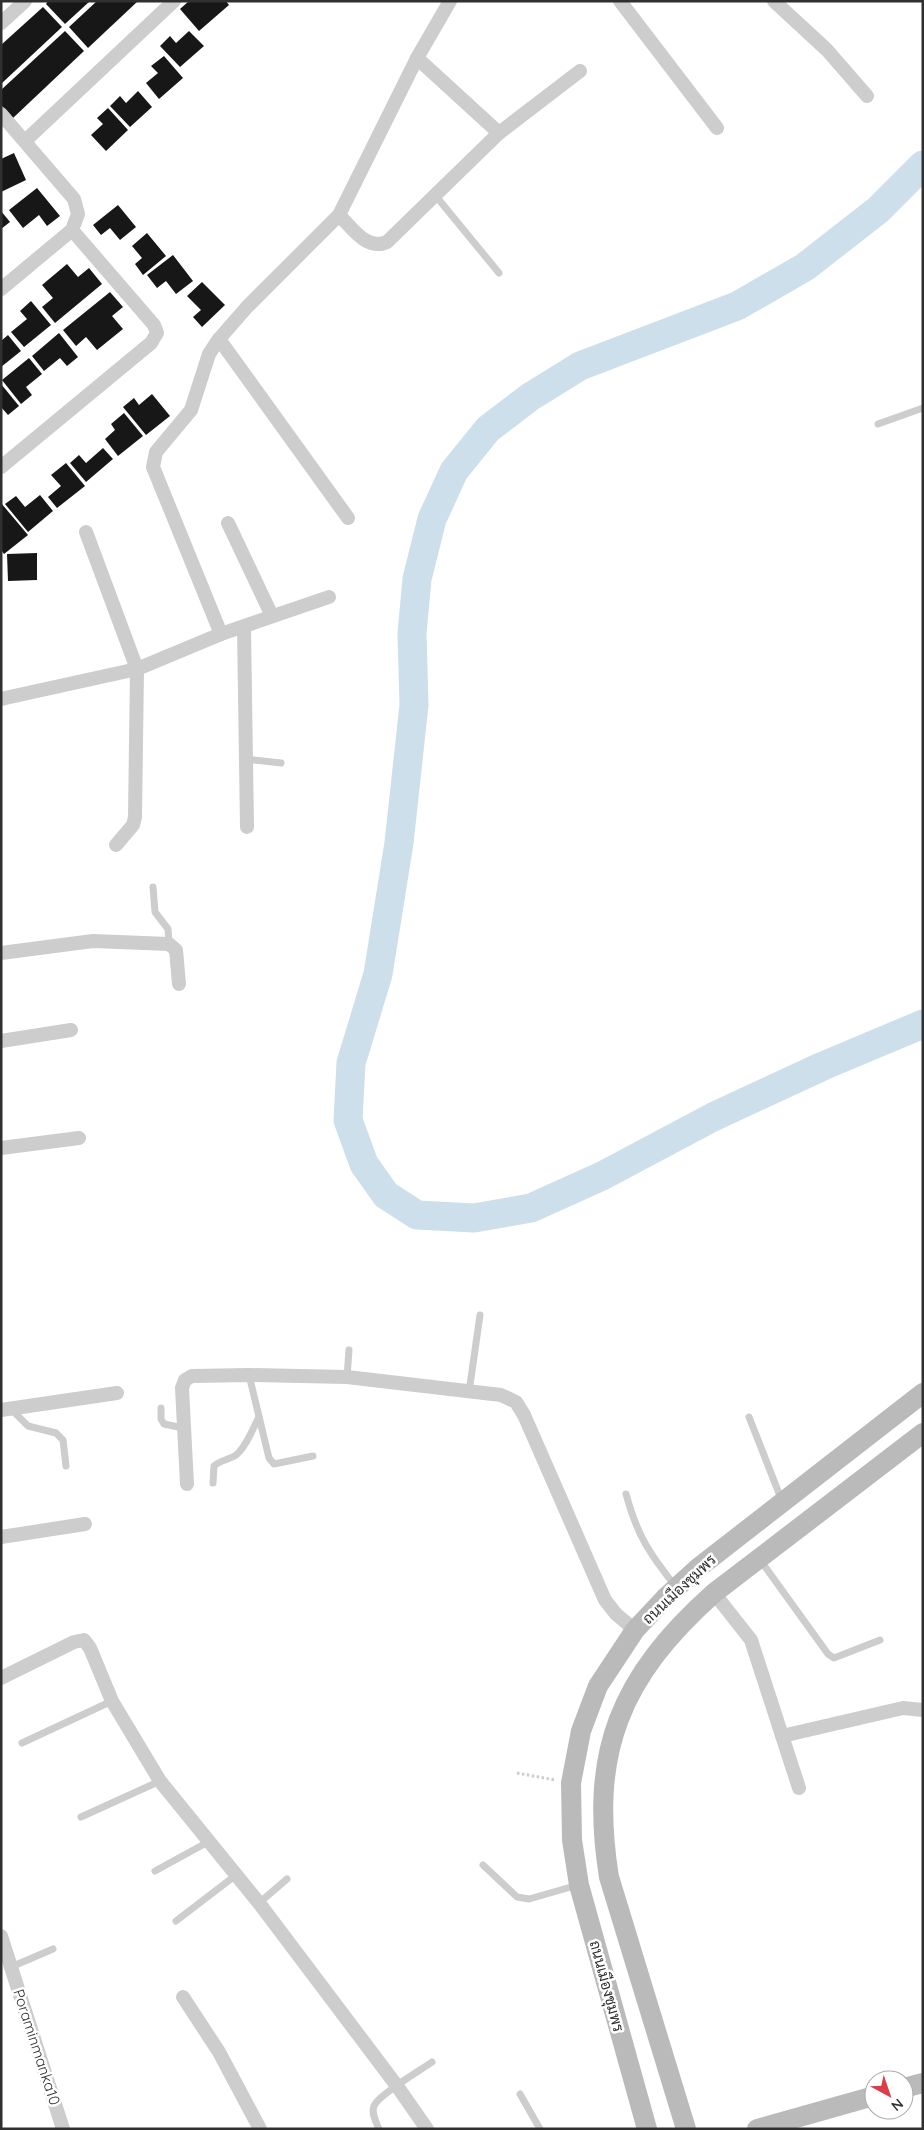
<svg xmlns="http://www.w3.org/2000/svg" width="924" height="2130" font-family="Quicksand,Sarabun,sans-serif">
<style>
.lines{fill:none;stroke-linecap:round;stroke-linejoin:round}
.river{stroke:#ccdfeb;stroke-width:29}
.building{fill:#171717}
.path{stroke:#cdcdcd;stroke-width:3;stroke-dasharray:2.5 2.5;stroke-linecap:butt}
.lane{stroke:#cdcdcd;stroke-width:7}
.street{stroke:#cdcdcd;stroke-width:14}
.secondary{stroke:#bababa;stroke-width:20}
.labels{text-anchor:middle;dominant-baseline:central;stroke-width:5;stroke-linejoin:round;paint-order:stroke}
.street-label{font-size:15px;fill:#303030;stroke:#fff}
</style>
<rect width="100%" height="100%" fill="#fff"/>
<g class="lines">
<polyline class="river" points="923,165 878,210 805,267 737,306 580,366 530,397 488,429 454,471 432,519 417,579 412,633 414,705 399,843 378,974 351,1063 348,1120 364,1164 386,1195 417,1215 474,1218 531,1208 602,1176 713,1117 823,1066 923,1024"/>
</g>
<g class="building">
<polygon points="48,1 90,1 65,24 46,4"/>
<polygon points="97,1 138,1 88,48 69,27"/>
<polygon points="189,1 226,1 229,5 199,31 180,9"/>
<polygon points="43,7 62,27 1,84 1,45"/>
<polygon points="65,31 84,51 13,118 1,105 1,90"/>
<polygon points="189,31 204,46 180,67 160,46 170,36 176,43"/>
<polygon points="164,56 183,78 159,99 146,83 158,73 151,66"/>
<polygon points="138,91 152,107 130,127 110,106 120,96 126,103"/>
<polygon points="108,108 128,130 106,151 91,135 103,124 97,118"/>
<polygon points="14,153 26,180 1,192 1,159"/>
<polygon points="37,188 60,216 47,226 39,215 23,228 9,210"/>
<polygon points="118,205 136,227 120,240 110,228 101,235 93,225"/>
<polygon points="1,211 10,222 1,229"/>
<polygon points="147,233 166,256 143,275 135,264 142,258 132,246"/>
<polygon points="173,255 193,281 176,294 166,281 157,288 147,275"/>
<polygon points="67,264 78,277 89,268 102,284 55,323 42,307 53,298 42,285"/>
<polygon points="202,282 225,305 202,327 193,317 201,310 187,296"/>
<polygon points="110,292 123,307 112,316 123,329 97,350 86,337 76,346 63,330"/>
<polygon points="31,301 51,325 24,347 11,332 27,319 20,311"/>
<polygon points="59,333 78,357 67,366 60,358 44,371 32,356"/>
<polygon points="8,335 21,351 1,367 1,341"/>
<polygon points="29,358 42,374 26,387 32,395 21,404 2,380"/>
<polygon points="1,384 19,406 8,415 1,407"/>
<polygon points="152,394 170,416 146,435 123,407 134,398 139,405"/>
<polygon points="124,413 143,436 118,456 105,439 115,430 111,424"/>
<polygon points="103,448 113,459 86,482 70,463 79,455 86,463"/>
<polygon points="66,463 85,486 57,508 48,497 61,486 51,475"/>
<polygon points="40,495 53,511 28,532 5,504 16,496 25,507"/>
<polygon points="1,503 28,535 4,554 1,550"/>
<polygon points="37,553 37,580 8,581 7,554"/>
</g>
<g class="lines">
<polyline class="path" points="517,1773 555,1780"/>
<g class="lane">
<polyline points="435,195 499,273"/>
<polyline points="878,424 923,408"/>
<polyline points="245,759 281,763"/>
<polyline points="153,887 155,912 168,929 169,944"/>
<polyline points="249,1375 269,1458 274,1464 313,1456"/>
<polyline points="347,1377 349,1350"/>
<polyline points="469,1392 480,1315"/>
<polyline points="161,1408 161,1419 164,1424 183,1428"/>
<polyline points="11,1409 28,1426 56,1433 63,1440 66,1466"/>
<polyline points="749,1417 782,1501"/>
<path d="M213,1483l1,-17c6,-6 15,-6 22,-11 10,-8 17,-27 23,-38"/>
<path d="M626,1494c11,41 23,59 50,93"/>
<polyline points="761,1561 828,1654 834,1658 880,1640"/>
<polyline points="22,1743 112,1701"/>
<polyline points="81,1817 160,1781"/>
<polyline points="483,1865 517,1897 529,1899 578,1885"/>
<polyline points="155,1871 208,1842"/>
<polyline points="259,1903 287,1879"/>
<polyline points="176,1921 236,1875"/>
<polyline points="11,1967 53,1949"/>
<polyline points="520,2094 540,2129"/>
<path d="M379,2129c-3,-7 -8,-16 -5,-23 4,-11 47,-36 58,-44"/>
</g>
<g class="street">
<polyline points="620,1 717,128"/>
<polyline points="774,1 827,50 867,96"/>
<polyline points="1,23 25,1"/>
<polyline points="417,58 499,133"/>
<polyline points="1,114 74,199 78,214 72,230 1,289"/>
<polyline points="25,141 174,1"/>
<path d="M339,215c14,14 28,36 48,27l112,-109 81,-62"/>
<polyline points="219,339 348,518"/>
<polyline points="1,467 151,343 157,333 154,325 72,230"/>
<polyline points="228,523 272,616"/>
<polyline points="86,532 137,669 135,817 133,825 116,845"/>
<polyline points="244,627 247,827"/>
<polyline points="221,634 153,467 156,452 191,410 209,354 219,339 247,307 339,215 417,58 450,1"/>
<polyline points="1,699 137,669 221,634 329,597"/>
<polyline points="1,953 93,941 169,944 176,950 179,984"/>
<polyline points="1,1041 71,1030"/>
<polyline points="1,1148 79,1138"/>
<polyline points="1,1410 117,1393"/>
<polyline points="187,1484 182,1388 185,1380 192,1376 249,1375 347,1377 501,1395 516,1402 524,1415 605,1600 616,1614 635,1630"/>
<polyline points="1,1537 85,1524"/>
<polyline points="714,1593 751,1640 799,1788"/>
<polyline points="1,1678 74,1642 84,1640 90,1648 112,1701 160,1781 259,1903 397,2086 427,2129"/>
<polyline points="782,1736 903,1708 923,1710"/>
<polyline points="1,1936 63,2129"/>
<polyline points="183,1997 219,2052 260,2129"/>
</g>
<g class="secondary">
<polyline points="904,2088 923,2083"/>
<polyline points="647,2129 579,1885 572,1840 571,1783 581,1731 598,1686 635,1630 665,1598 698,1568 923,1393"/>
<path d="M686,2129l-77,-252c-20,-125 11,-200 105,-284l209,-160"/>
<polyline points="757,2129 874,2096"/>
</g>
</g>
<g class="labels">
<g class="street-label">
<text transform="translate(679 1589) rotate(-43)">ถนนเมืองชุมพร</text>
<text transform="translate(607 1986) rotate(75)">ถนนเมืองชุมพร</text>
<text transform="translate(37 2047) rotate(72)">Poraminmanka10</text>
</g>
</g>
<rect width="924" height="2130" fill="none" stroke="#303030" stroke-width="5"/>
<g transform="translate(889 2095) rotate(140)"><circle r="24" fill="#ffffff" stroke="#acacac"/>
<path d="M0-4L9 19L0 12L-9 19Z" fill="#dc3d49"/>
<text y="-8" font-size="14" font-weight="bold" text-anchor="middle" fill="#303030">N</text>
</g>
</svg>
